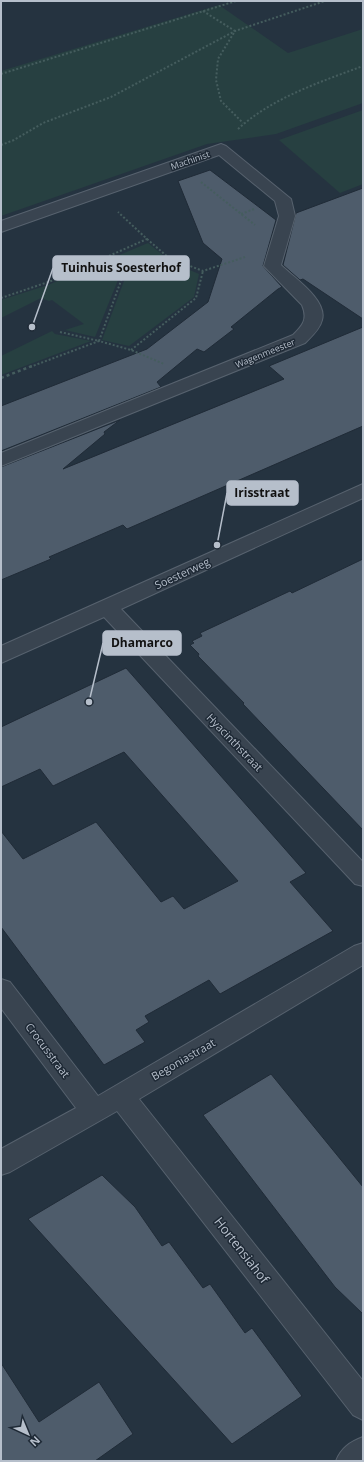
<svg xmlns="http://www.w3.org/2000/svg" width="364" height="1462" font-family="'Open Sans',sans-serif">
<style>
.green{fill:#274041}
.building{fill:#4e5c6b;stroke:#202b37}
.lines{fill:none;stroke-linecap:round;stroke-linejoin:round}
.street-casing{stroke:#57626e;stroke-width:2}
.path-far1{stroke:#455d5e;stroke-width:2;stroke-dasharray:2 2;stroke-linecap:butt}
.path{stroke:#455d5e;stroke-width:2.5;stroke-dasharray:3 3;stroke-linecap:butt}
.street{fill:#394450;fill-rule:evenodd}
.labels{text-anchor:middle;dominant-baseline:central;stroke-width:3;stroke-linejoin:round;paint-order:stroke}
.far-street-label{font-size:9px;fill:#b6bfcb;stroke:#1e2935}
.street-label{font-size:11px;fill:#b6bfcb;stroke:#1e2935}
.near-street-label{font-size:13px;fill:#b6bfcb;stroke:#1e2935}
.leader{fill:none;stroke:#b6bfcb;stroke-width:1.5}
.callout-dot{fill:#b6bfcb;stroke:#1e2935;stroke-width:1.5}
.callout{fill:#b6bfcb;stroke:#b6bfcb;stroke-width:1.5}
.callout-label{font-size:12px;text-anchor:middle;font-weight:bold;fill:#111}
</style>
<rect width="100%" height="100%" fill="#253340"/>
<g class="green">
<polygon points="219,5 288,53 363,29 363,103 276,134 207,144 1,216 1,71"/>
<polygon points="363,110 363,184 340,193 279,140"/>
<polygon points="148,243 164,256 163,258 126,269 100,270 92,276 92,278 115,277 118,280 95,337 65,330 84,324 52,300 49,301 41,298 1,318 1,300 48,285"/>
<polygon points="169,261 199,274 194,297 129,346 102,340 124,281 131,273"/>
<polygon points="52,331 55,334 91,341 1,375 1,356"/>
</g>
<g class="building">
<polygon points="210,170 276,220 263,266 282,287 278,289 231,327 234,329 204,352 197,349 157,382 161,387 1,451 1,406 147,349 208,302 222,259 203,243 178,181"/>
<polygon points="363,188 363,319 303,279 300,280 283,265 296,213"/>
<polygon points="363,327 363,426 127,529 123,525 49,557 51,559 1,580 1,467 120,420 104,432 105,434 63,469 284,379 269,366"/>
<polygon points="363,559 363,830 243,704 244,703 198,656 199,654 190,645 194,643 192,641 202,636 200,633 290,591 292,593"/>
<polygon points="126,668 306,873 290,882 333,931 220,994 209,980 145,1016 149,1022 136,1030 145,1042 104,1065 1,927 1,831 23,859 96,822 161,902 173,896 184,909 238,881 124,752 53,786 40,769 1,787 1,727"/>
<polygon points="271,1074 363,1187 363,1314 335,1287 203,1115"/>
<polygon points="102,1175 135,1207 162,1246 169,1242 203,1288 210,1284 245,1333 252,1328 302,1396 232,1444 28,1219"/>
<polygon points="1,1363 39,1422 99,1382 133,1434 95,1461 1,1461"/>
</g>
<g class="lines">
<defs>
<g id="street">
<path d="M221,144l5,2 65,53 4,17 -14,49c12,12 47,35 41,55 -2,9 -11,17 -17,23l-304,123v-13l292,-118c10,-10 15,-16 9,-30l-38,-39 15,-50 -4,-15 -56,-46 -218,77v-11z"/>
<polygon points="363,484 363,498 121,609 363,862 363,886 355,884 104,617 1,663 1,646"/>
<polygon points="363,943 363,965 139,1099 363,1381 363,1420 353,1415 117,1111 10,1172 1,1175 1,1149 76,1108 1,1008 1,979 10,982 98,1096 354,946"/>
<path d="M363,1437v24h-27c5,-13 14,-19 27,-24z"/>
</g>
</defs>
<use href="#street" class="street-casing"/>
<g class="path-far1">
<polyline points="203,11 235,31 218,59 216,80 221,101 243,123"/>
<polyline points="1,74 236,1"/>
<path d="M238,129c34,-31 82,-47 125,-63"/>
<polyline points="1,145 14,140 43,123 111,97 235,31 325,1"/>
<polyline points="201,182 255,225"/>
<polyline points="241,214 254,209"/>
<polyline points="147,239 169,258 203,271 245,257"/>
<polyline points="1,298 57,279 147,239 118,212"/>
<polyline points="60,332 99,341 122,278 130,271 169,258"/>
<polyline points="131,350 196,298 203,271"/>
<polyline points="30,367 99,341 131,350 164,364"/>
</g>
<polyline class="path" points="1,378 32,366"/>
<use href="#street" class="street"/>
</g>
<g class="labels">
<g class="far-street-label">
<text transform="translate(190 160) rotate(-19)">Machinist</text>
<text transform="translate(265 353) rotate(-22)">Wagenmeester</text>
</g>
<g class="street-label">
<text transform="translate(182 573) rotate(-25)">Soesterweg</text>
<text transform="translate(235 742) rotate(46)">Hyacinthstraat</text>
<text transform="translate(48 1050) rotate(53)">Crocusstraat</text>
<text transform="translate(183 1059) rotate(-30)">Begoniastraat</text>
</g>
<g class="near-street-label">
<text transform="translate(242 1250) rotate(52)">Hortensiahof</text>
</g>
</g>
<path class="leader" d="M32 327L53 268M217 545L227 493M89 702L103 643"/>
<g class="callout-dot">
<circle cx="32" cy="327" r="4"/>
<circle cx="217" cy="545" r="4"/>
<circle cx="89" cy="702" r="4"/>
</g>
<g class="callout">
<rect x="53" y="256" width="136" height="24" rx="4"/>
<rect x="227" y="481" width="71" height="24" rx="4"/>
<rect x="103" y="631" width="78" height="24" rx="4"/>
</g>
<g class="callout-label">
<text x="121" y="272">Tuinhuis Soesterhof</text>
<text x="262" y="497">Irisstraat</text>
<text x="142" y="647">Dhamarco</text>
</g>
<rect width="364" height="1462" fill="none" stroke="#b6bfcb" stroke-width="4"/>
<g transform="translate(28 1434) rotate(136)" stroke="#1e2935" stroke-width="3" paint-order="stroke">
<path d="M0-3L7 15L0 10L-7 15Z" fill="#b6bfcb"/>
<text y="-6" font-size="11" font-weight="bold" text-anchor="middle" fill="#b6bfcb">N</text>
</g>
</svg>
